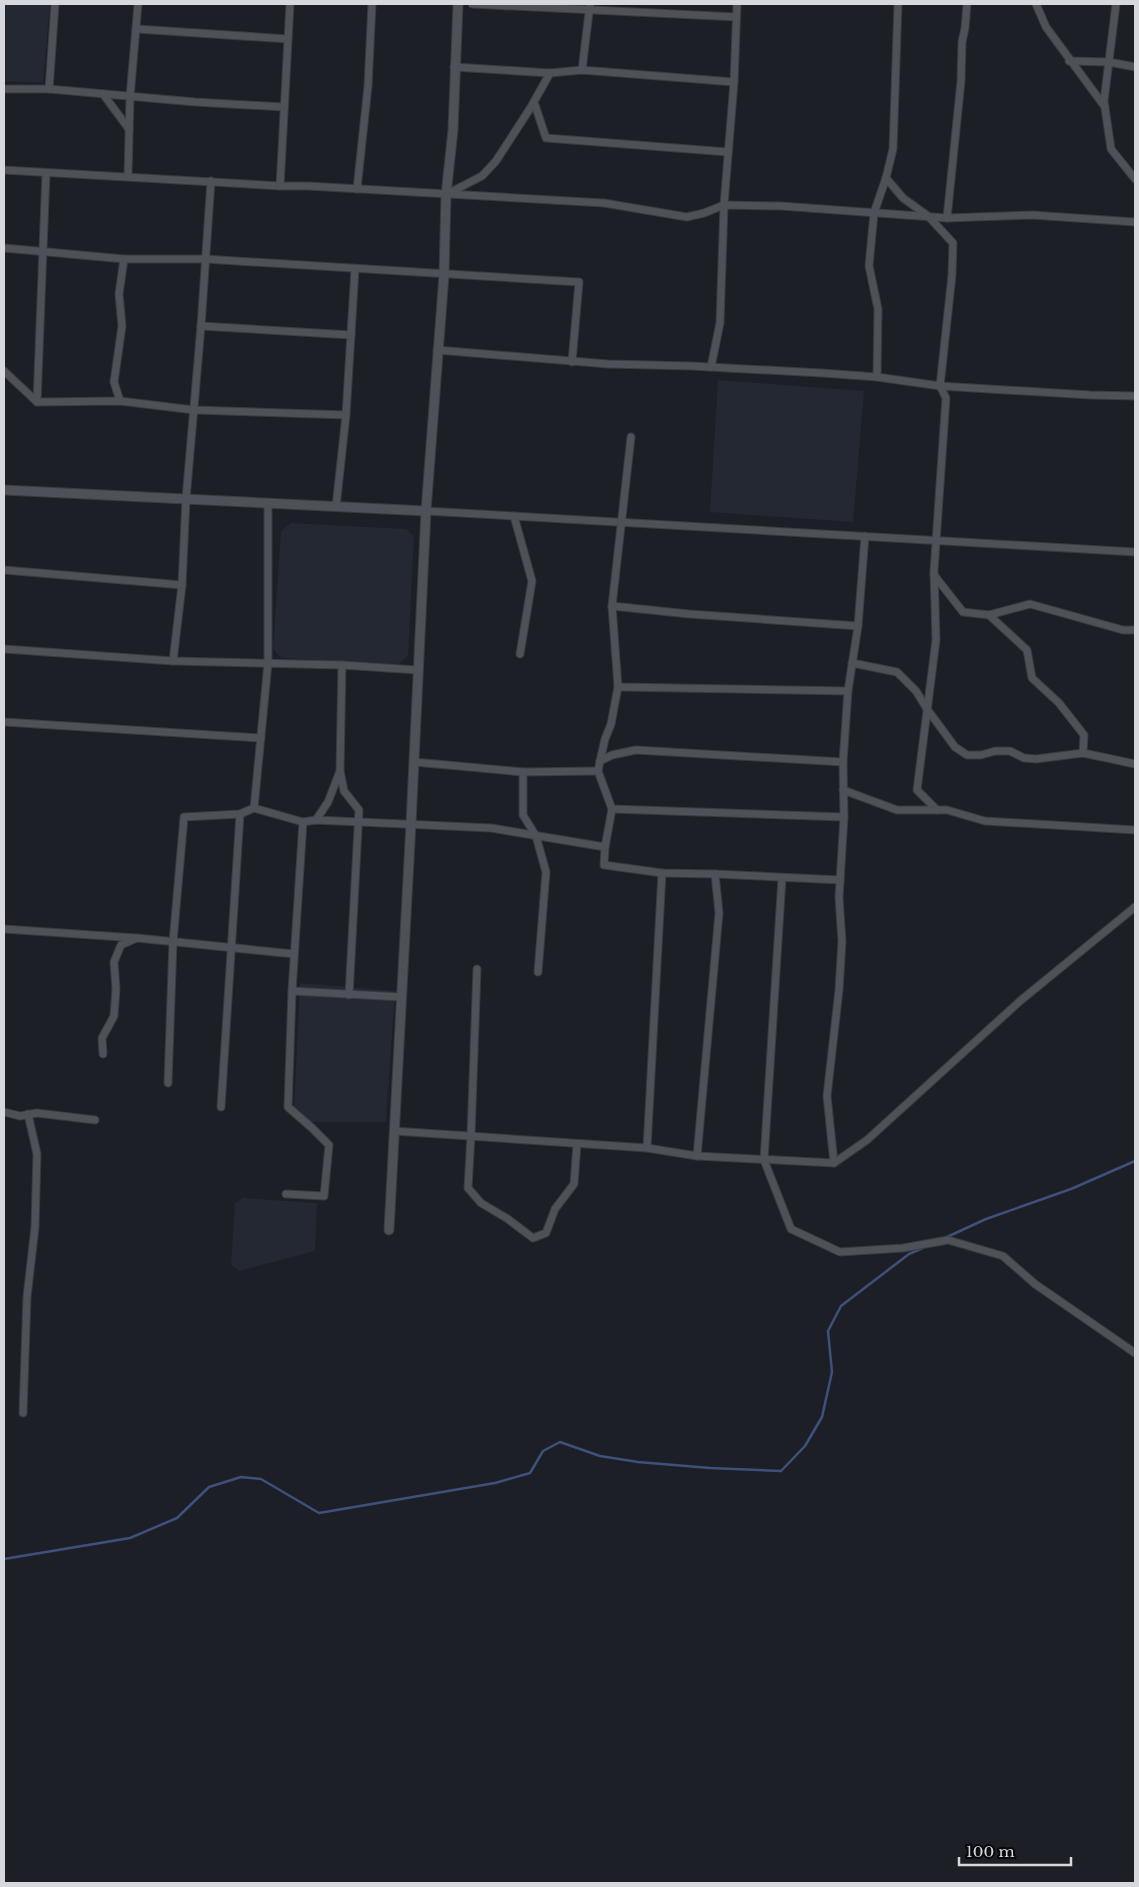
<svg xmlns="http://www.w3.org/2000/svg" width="1139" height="1887" font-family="'Libre Baskerville',serif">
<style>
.built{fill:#232832}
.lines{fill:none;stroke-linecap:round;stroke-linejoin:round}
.stream{stroke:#3e517c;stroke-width:2.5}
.minor-casing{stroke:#393b40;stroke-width:9}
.tertiary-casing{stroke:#393b40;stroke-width:11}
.minor{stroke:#4e5158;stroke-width:7}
.tertiary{stroke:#4e5158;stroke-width:9}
</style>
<rect width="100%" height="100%" fill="#1c1f25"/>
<g class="built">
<polygon points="4,4 50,4 43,83 4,81"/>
<polygon points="718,380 864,391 853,522 710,512"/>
<polygon points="291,523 406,529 414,537 408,656 399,664 282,658 273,649 281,531"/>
<polygon points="300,983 395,991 386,1122 311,1122 294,1108"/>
<polygon points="243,1198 317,1203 315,1251 239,1271 231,1265 235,1203"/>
</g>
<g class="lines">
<g class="stream">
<polyline points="947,1237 986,1219 1071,1189 1135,1161"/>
<polyline points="4,1559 130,1538 177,1518 209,1487 241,1477 261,1479 319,1513 495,1483 530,1473 543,1451 560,1442 600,1456 638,1462 710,1468 781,1471 805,1446 822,1417 832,1372 828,1331 841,1306 909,1254 923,1248"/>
</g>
<defs>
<g id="minor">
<polyline points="472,4 736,17"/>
<polyline points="1036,4 1046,27 1105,107"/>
<polyline points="1116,4 1104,101 1111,149 1135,179"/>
<polyline points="137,29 288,39"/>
<polyline points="1069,61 1109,62 1135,67"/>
<polyline points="454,67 550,73 582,70 734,82"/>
<polyline points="582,70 590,4"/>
<polyline points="4,89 49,89 195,102 284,107"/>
<polyline points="49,89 55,4"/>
<polyline points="103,94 129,129"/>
<polyline points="534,102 546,138 728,152"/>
<polyline points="4,170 280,186 308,186 604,203 687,217 704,213 724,205 781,206 947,218 1032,215 1135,222"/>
<polyline points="128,176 130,97 138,4"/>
<polyline points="886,178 903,198 928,216 953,243 952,275 940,386 946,398 934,571 936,640 917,790 937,810"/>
<polyline points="280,186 290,4"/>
<polyline points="357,189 368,86 372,4"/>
<polyline points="447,194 482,176 496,161 531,107 550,73"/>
<polyline points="947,218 961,81 962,42 965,28 967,4"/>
<polyline points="4,248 124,259 205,259 579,282 572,362"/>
<polyline points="201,326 351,335"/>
<polyline points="437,350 608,364 691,366 822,373 877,377 940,386 1090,395 1135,396"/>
<polyline points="711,367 720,323 724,205 734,82 737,4"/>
<polyline points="4,371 37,402 120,401 194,410 346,415"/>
<polyline points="877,377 878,309 869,266 874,213 886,178 893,149 898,4"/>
<polyline points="120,401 114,382 122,326 119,294 124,259"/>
<polyline points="37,402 46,173"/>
<polyline points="336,507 346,415 355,269"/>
<polyline points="426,511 1135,552"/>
<polyline points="514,516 532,581 520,654"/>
<polyline points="4,570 182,585"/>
<polyline points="934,575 963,612 989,615 1030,604 1123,630 1135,630"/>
<polyline points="612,606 689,614 858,626"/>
<polyline points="989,615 1027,650 1032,678 1059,703 1084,735 1083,753 1135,764"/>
<polyline points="4,649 173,661 342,665 417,670"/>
<polyline points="173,661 182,585 186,499 201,326 211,181"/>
<polyline points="852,663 897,672 916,691 927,709 955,747 967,755 981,755 995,751 1010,751 1024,758 1036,759 1083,753"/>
<polyline points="618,687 848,691"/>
<polyline points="4,722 261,738"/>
<polyline points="600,761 605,739 611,724 618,687 612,606 631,437"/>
<polyline points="414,762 523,772 598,771"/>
<polyline points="340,771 344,791 359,810 349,995"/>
<polyline points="523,772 523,815 536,836 546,872 538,972"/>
<polyline points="843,790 897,810 947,810 985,821 1135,830"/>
<polyline points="254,808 268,663 268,503"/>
<polyline points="612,809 844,817"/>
<polyline points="316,820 328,802 340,771 342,665"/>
<polyline points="782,878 764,1160 791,1229 840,1252 903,1248 948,1240 1003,1256 1035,1284 1135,1353"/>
<polyline points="840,880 715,874 662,873 604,865 605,847 612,809 598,771 600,761 612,755 636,750 843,762"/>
<polyline points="4,929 136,938"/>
<polyline points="477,969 471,1135 468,1188 481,1203 508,1219 533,1238 546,1233 555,1209 574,1184 577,1144"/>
<polyline points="292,991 401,997"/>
<polyline points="103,1054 102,1038 114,1016 116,989 114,962 121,945 137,938 294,954"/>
<polyline points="168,1083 173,942 184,817 240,814 254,808 303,822 316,820 491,828 605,847"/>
<polyline points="221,1107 240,814"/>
<polyline points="4,1112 20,1116 37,1113 95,1120"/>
<polyline points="394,1131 647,1148 697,1156 834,1163 867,1140 1020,1001 1135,907"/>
<polyline points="647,1148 662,873"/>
<polyline points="697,1156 719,913 715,874"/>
<polyline points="834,1163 827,1096 839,990 842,941 839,898 844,817 843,762 848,691 858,626 865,536"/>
<polyline points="286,1194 324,1196 329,1145 312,1128 288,1107 292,991 303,822"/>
<polyline points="23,1413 27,1297 35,1227 37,1154 28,1114"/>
</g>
<g id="tertiary">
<polyline points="4,490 426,511"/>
<polyline points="389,1230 411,823 426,511 444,275 446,195 453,130 458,4"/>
</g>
</defs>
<use href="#minor" class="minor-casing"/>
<use href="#tertiary" class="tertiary-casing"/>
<use href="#minor" class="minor"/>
<use href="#tertiary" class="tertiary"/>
</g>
<rect width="1139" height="1887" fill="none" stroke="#d6d8dd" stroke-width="10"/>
<path d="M959 1857v8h112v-8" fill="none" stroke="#d6d8dd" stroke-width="2.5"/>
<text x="966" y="1857" font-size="15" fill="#d6d8dd" stroke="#08090b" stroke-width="4" paint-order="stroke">100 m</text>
</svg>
